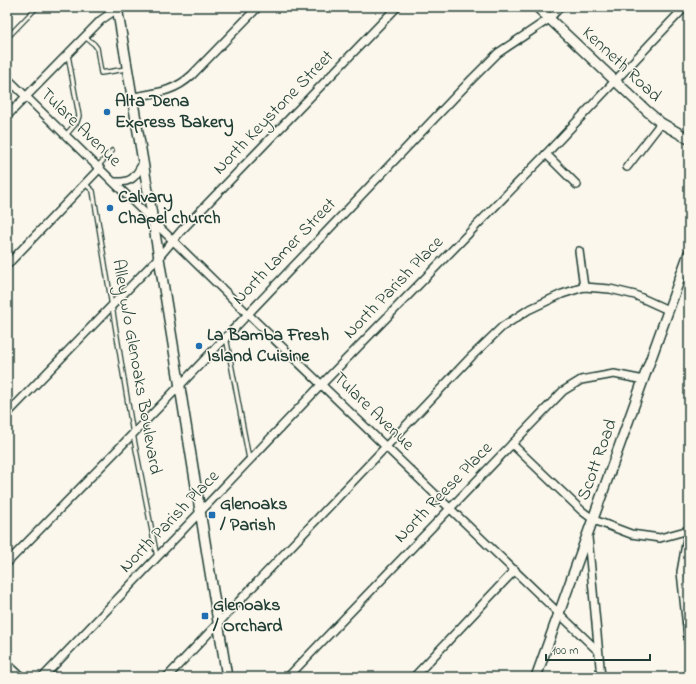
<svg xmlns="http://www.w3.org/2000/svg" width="696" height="684" font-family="'Indie Flower',sans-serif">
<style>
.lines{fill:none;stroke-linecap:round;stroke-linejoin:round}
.lane-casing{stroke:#1f3d34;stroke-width:6}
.street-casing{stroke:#1f3d34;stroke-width:10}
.secondary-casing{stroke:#1f3d34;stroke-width:12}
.lane{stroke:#fbf7ec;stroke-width:3.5}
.street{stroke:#fbf7ec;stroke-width:7}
.secondary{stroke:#fbf7ec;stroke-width:9}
.poi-dot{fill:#1f6fb2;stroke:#fbf7ec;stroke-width:1.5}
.labels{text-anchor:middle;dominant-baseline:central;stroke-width:3;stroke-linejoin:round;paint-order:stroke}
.street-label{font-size:18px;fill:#1f3d34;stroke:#fbf7ec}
.poi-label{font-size:18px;font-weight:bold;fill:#1f3d34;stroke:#fbf7ec;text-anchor:start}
</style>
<rect width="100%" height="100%" fill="#fbf7ec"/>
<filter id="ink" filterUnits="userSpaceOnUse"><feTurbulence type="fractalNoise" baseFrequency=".025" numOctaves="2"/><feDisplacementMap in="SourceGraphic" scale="8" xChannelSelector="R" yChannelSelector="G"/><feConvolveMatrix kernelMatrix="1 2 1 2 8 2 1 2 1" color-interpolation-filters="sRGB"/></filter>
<g filter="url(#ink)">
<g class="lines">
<defs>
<g id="lane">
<polyline points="85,37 94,44 97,48 101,73 126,69"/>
<polyline points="7,38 37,7"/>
<polyline points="66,135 77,122 79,116 68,55"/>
<polyline points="98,166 112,151"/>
<polyline points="85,184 93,191 133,434 157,557"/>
<polyline points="226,337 249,459"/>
</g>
<g id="street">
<polyline points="7,78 248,314 598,651"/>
<path d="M133,97c23,-4 41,-5 59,-22l66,-68"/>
<polyline points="7,116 101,20 117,9"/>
<polyline points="546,154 577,185"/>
<polyline points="627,167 661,123"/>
<path d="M114,182c17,1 21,-4 29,-19"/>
<polyline points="579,251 584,287"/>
<polyline points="7,265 100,168"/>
<polyline points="7,414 159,257 181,231 397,7"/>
<polyline points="512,444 582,511 594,520 631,534 660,538 689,530"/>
<polyline points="689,527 681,572 689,647"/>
<polyline points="588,537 601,677"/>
<polyline points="7,563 165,401 472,79 498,53 549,19 560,7"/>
<polyline points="43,677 322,384 546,154 685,7"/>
<polyline points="167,677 472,356 502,327 528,310 562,294 584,287 610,289 635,295 668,310"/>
<polyline points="288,677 563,391 581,380 614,374 644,380"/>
<polyline points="414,677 515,570"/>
</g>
<g id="secondary">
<polyline points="117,7 153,221 227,677"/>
<polyline points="537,7 647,111 661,123 689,139"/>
<polyline points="7,665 20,677"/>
<polyline points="536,677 689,253"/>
</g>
</defs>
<use href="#lane" class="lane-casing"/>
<use href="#street" class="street-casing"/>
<use href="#secondary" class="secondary-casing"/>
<use href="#lane" class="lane"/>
<use href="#street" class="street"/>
<use href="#secondary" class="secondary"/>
</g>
</g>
<g class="poi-dot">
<circle cx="107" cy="112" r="4"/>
<circle cx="110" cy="208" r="4"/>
<circle cx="199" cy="346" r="4"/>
<rect x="208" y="511" width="8" height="8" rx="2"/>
<rect x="201" y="612" width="8" height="8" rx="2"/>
</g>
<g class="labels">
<g class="street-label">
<text transform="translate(621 65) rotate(43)">Kenneth Road</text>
<text transform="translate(274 113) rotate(-46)">North Keystone Street</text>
<text transform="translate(80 128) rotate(44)">Tulare Avenue</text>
<text transform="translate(285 252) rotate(-46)">North Lamer Street</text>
<text transform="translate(394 288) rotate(-46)">North Parish Place</text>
<text transform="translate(136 367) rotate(80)">Alley w/o Glenoaks Boulevard</text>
<text transform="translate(373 412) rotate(44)">Tulare Avenue</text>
<text transform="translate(598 460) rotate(-70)">Scott Road</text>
<text transform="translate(444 493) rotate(-46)">North Reese Place</text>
<text transform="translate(170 522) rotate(-46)">North Parish Place</text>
</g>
<g class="poi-label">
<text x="115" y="102">Alta Dena<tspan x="115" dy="21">Express Bakery</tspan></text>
<text x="118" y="198">Calvary<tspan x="118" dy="21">Chapel church</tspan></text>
<text x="207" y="336">La Bamba Fresh<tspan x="207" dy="21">Island Cuisine</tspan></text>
<text x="220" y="505">Glenoaks<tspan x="220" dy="21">/ Parish</tspan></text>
<text x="213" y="606">Glenoaks<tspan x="213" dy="21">/ Orchard</tspan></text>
</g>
</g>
<rect width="696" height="684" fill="none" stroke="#fbf7ec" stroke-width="24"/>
<rect x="12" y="12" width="672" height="660" fill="none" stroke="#1f3d34" stroke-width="1.5" filter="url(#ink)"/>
<path d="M546 654v6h104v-6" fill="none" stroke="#1f3d34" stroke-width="2"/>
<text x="552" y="654" font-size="12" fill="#1f3d34" stroke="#fbf7ec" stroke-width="3" paint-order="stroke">100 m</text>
</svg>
